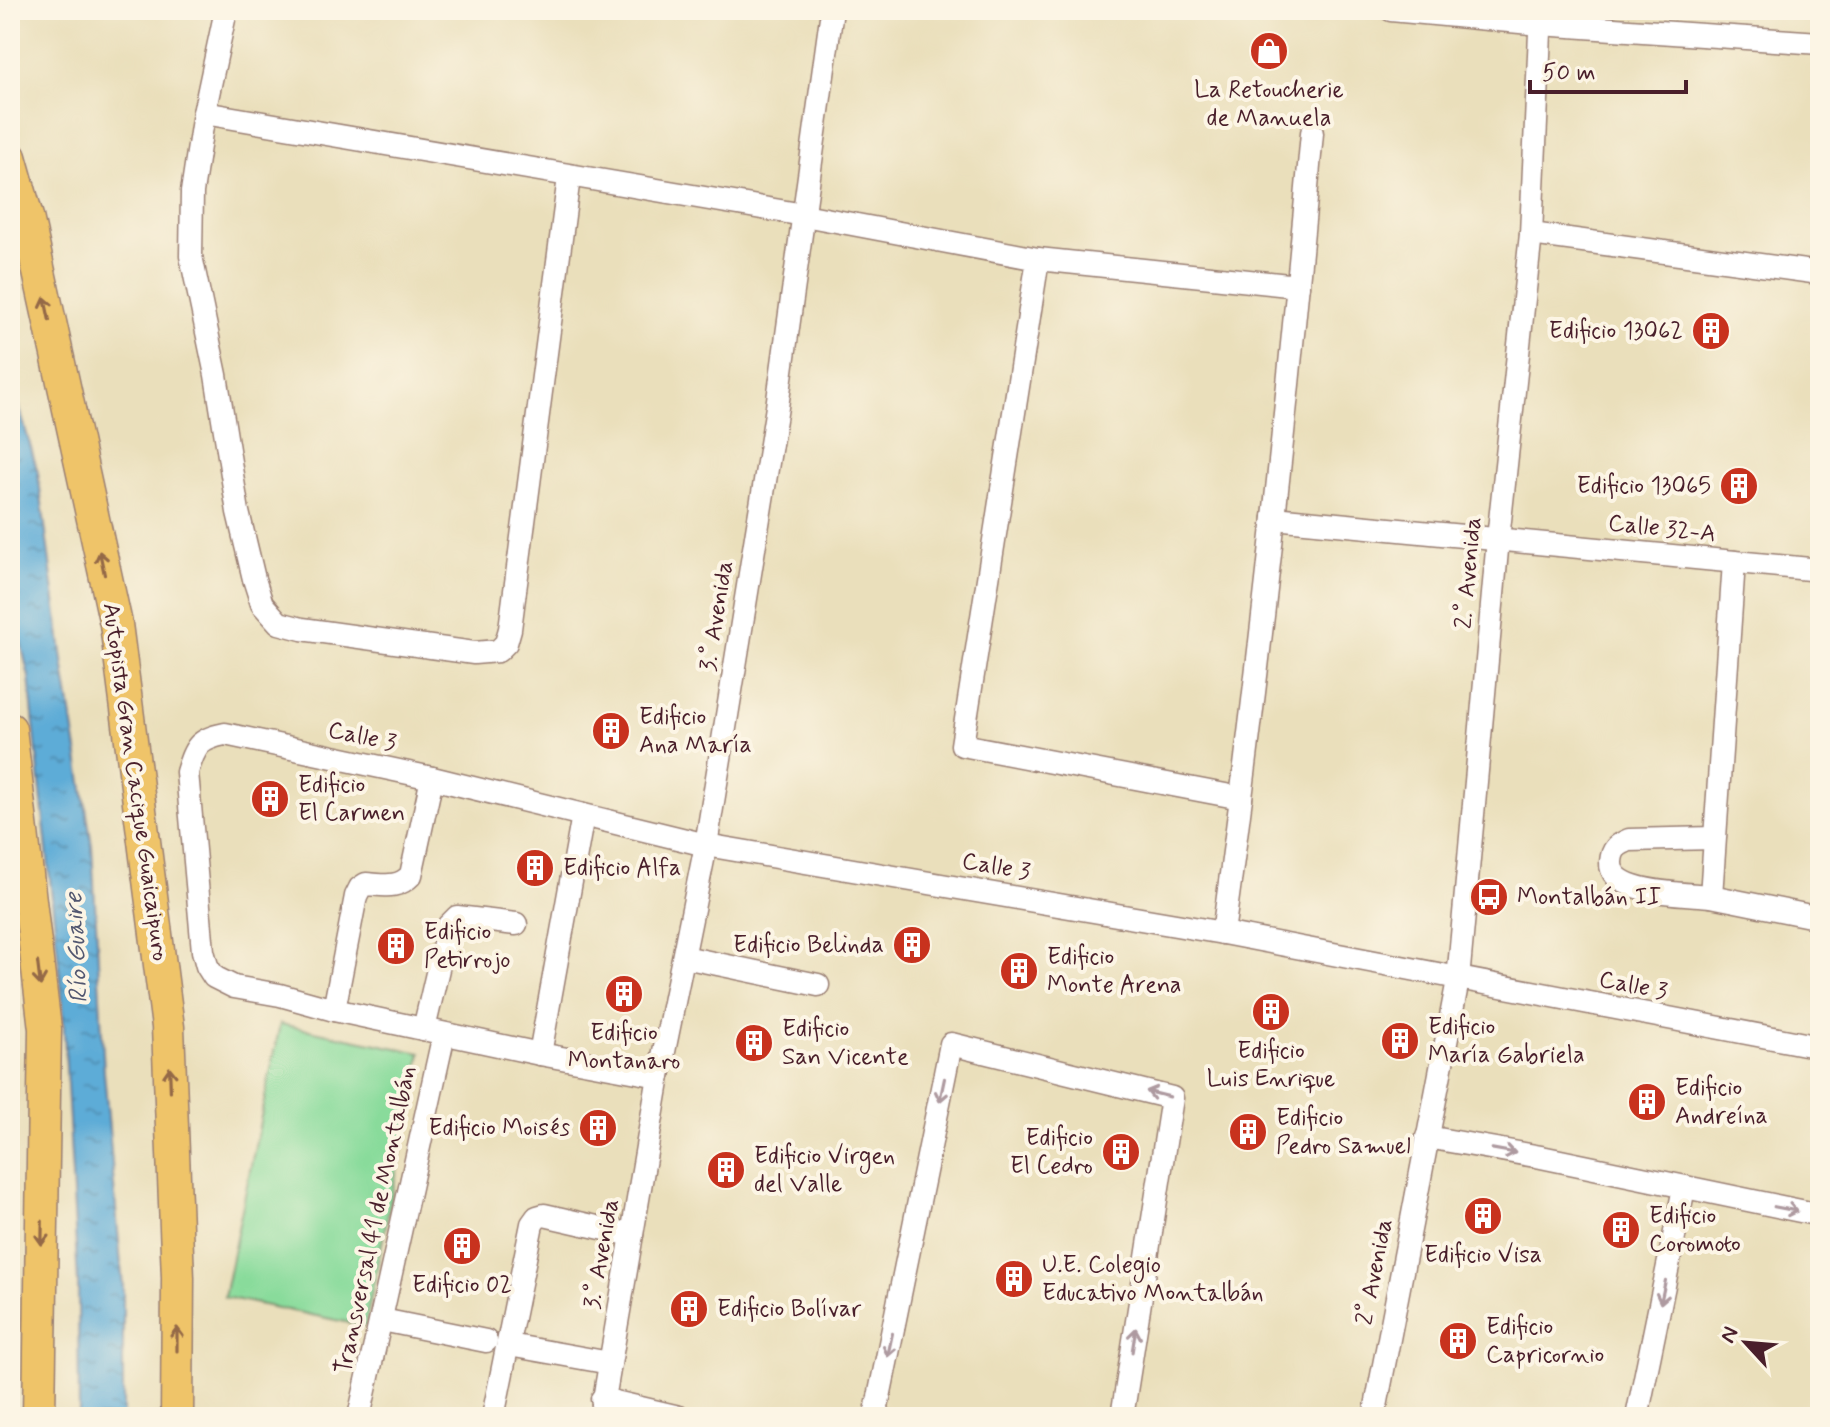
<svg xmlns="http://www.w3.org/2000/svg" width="1830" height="1427" font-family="Mynerve,sans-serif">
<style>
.grass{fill:#89db9b;stroke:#6a7d63;stroke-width:2}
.water{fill:url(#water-ripples);stroke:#546681;stroke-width:2}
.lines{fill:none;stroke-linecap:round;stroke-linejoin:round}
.minor-casing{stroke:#9a7f73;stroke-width:25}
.highway-casing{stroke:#9a7f73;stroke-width:35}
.minor{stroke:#fff;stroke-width:22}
.highway{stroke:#efc469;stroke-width:32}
.oneway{stroke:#946947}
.oneway2{stroke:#ae9aa0}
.labels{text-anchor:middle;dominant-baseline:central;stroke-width:8;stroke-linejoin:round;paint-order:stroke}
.poi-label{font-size:24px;fill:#4a1f2b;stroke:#fcf5e5;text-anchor:start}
.street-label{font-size:24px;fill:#4a1f2b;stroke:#fcf5e5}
.water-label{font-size:26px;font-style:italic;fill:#525770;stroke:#fcf5e5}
</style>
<defs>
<pattern id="water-ripples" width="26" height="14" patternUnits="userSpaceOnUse" patternTransform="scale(2)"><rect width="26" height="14" fill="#5dacd7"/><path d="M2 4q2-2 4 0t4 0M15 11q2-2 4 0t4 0" fill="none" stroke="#4f8baf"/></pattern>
</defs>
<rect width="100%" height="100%" fill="#fcf5e5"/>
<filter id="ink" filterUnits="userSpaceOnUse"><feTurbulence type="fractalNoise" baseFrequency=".0125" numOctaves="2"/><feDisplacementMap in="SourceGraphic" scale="16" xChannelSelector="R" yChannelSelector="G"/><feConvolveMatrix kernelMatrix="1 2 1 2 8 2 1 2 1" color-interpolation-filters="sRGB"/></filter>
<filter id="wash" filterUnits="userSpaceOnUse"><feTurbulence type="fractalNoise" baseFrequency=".006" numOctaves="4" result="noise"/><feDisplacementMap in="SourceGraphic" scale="32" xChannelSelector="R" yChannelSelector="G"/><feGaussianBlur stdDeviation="1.8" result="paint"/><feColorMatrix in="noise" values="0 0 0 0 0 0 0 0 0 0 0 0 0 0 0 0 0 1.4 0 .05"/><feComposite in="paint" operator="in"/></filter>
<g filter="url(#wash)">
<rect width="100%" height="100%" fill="#eadfbb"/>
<polygon class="grass" points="280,1024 421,1053 365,1326 224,1297"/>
<polygon class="water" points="10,375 38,473 64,668 92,846 104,1072 123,1288 123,1417 79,1417 78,1283 62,995 29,677 10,596"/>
</g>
<g filter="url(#ink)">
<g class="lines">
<defs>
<g id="minor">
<polyline points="226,10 204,113 192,192 191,256 216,375 238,512 254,579 262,604 279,623 302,629 474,653 498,651 506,643 510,629 569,177"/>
<polyline points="1391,10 1540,24 1820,43"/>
<polyline points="204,113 804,215 1038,259 1298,286"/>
<polyline points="1531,234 1820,273"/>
<polyline points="1038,259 962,745 1241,798"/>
<polyline points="1274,518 1820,570"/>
<polyline points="1734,562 1711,896 1820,918"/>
<path d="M1711,896c-24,-3 -102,-1 -100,-34 1,-13 6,-17 18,-22l85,-2"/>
<path d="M1223,933c37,-266 65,-533 89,-800"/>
<polyline points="684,957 818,985"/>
<path d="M334,1010l22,-114 4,-8 6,-4c18,1 32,5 45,-9l21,-97"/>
<polyline points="424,1029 448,926 457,917 516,924"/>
<polyline points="540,1054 583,815"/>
<path d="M659,1076l-119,-22 -206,-44 -54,-15 -46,-8 -20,-10 -7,-11 -4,-15 -16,-179c8,-25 11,-33 38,-38l207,44 274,67 517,88 597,114"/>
<polyline points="1427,1137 1541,1157 1820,1215"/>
<polyline points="382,1320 486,1341"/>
<polyline points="509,1345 610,1363"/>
<polyline points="602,1399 679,1417"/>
<polyline points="359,1417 444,1034"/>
<polyline points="493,1417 532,1224 537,1217 544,1215 632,1235"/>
<polyline points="601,1417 659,1076 706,845 777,407 832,10"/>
<polyline points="875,1417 951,1044 1172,1098 1122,1417"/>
<polyline points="1374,1417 1458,980 1498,539 1531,234 1541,10"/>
<polyline points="1637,1417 1684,1188"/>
</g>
<g id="highway">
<polyline points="10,157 27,217 116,624 168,1027 178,1278 177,1417"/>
<polyline points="10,729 45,1029 39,1417"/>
</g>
</defs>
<use href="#minor" class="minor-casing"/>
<use href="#highway" class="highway-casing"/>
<use href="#minor" class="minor"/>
<use href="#highway" class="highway"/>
</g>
<defs><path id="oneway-shaft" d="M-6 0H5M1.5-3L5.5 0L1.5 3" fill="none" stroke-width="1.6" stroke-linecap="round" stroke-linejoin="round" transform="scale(2)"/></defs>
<g class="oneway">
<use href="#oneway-shaft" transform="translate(47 309) rotate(-102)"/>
<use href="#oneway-shaft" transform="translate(102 563) rotate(-102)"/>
<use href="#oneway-shaft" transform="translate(39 974) rotate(83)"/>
<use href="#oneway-shaft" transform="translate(170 1079) rotate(-92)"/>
<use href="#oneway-shaft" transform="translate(42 1233) rotate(91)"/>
<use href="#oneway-shaft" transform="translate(177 1339) rotate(-90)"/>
</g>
<g class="oneway2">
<use href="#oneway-shaft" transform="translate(942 1090) rotate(102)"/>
<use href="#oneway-shaft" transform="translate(1158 1094) rotate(-166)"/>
<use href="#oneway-shaft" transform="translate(1504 1151) rotate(10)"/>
<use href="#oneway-shaft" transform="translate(1786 1209) rotate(11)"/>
<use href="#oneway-shaft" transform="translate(1663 1292) rotate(102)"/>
<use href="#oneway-shaft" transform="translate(1134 1340) rotate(-81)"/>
<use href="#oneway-shaft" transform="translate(890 1345) rotate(102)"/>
</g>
</g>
<defs>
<symbol id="shop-disc" viewBox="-11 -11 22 22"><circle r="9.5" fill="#c8321e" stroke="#fcf5e5"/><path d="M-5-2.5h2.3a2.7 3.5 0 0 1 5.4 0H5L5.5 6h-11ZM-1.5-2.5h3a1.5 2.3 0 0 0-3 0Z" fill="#fff"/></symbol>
<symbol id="building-disc" viewBox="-11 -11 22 22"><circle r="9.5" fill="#c8321e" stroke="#fcf5e5"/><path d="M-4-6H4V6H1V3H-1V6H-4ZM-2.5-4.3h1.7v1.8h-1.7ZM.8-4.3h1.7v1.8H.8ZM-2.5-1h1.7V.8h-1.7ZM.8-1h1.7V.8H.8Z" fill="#fff"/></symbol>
<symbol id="bus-disc" viewBox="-11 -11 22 22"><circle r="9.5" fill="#c8321e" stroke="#fcf5e5"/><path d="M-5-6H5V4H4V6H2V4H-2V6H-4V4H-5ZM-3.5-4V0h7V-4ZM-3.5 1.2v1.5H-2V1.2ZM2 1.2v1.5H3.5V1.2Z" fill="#fff"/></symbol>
</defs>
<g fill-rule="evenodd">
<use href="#shop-disc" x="1247" y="29" width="44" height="44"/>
<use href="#building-disc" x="1689" y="309" width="44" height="44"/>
<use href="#building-disc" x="1717" y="464" width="44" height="44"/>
<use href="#building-disc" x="589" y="709" width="44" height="44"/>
<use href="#building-disc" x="248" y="777" width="44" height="44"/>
<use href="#building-disc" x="513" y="846" width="44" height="44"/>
<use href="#bus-disc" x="1467" y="875" width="44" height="44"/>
<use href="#building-disc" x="890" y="923" width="44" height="44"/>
<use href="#building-disc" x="374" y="924" width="44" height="44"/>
<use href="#building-disc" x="997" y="949" width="44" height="44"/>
<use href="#building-disc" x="602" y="972" width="44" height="44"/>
<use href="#building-disc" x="1249" y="990" width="44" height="44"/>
<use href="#building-disc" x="1378" y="1019" width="44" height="44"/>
<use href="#building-disc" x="732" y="1021" width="44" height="44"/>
<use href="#building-disc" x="1625" y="1080" width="44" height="44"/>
<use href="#building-disc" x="576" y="1106" width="44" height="44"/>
<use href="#building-disc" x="1226" y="1110" width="44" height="44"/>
<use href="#building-disc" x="1099" y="1130" width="44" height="44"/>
<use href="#building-disc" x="704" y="1148" width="44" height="44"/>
<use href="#building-disc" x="1461" y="1194" width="44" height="44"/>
<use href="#building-disc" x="1599" y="1208" width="44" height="44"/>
<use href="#building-disc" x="440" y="1224" width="44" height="44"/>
<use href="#building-disc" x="992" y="1257" width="44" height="44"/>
<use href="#building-disc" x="667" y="1287" width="44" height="44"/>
<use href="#building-disc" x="1436" y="1319" width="44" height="44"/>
</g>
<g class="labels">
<g class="poi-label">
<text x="1269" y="90" text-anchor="middle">La Retoucherie<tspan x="1269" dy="28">de Manuela</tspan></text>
<text x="1683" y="331" text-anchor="end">Edificio 13062</text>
<text x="1711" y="486" text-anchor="end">Edificio 13065</text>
<text x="639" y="717">Edificio<tspan x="639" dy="28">Ana María</tspan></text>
<text x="298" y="785">Edificio<tspan x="298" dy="28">El Carmen</tspan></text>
<text x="563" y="868">Edificio Alfa</text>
<text x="1517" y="897">Montalbán II</text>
<text x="424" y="932">Edificio<tspan x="424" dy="28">Petirrojo</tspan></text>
<text x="884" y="945" text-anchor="end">Edificio Belinda</text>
<text x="1047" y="957">Edificio<tspan x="1047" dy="28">Monte Arena</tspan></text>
<text x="1428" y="1027">Edificio<tspan x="1428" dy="28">María Gabriela</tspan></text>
<text x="782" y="1029">Edificio<tspan x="782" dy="28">San Vicente</tspan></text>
<text x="624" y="1033" text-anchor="middle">Edificio<tspan x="624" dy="28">Montanaro</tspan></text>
<text x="1271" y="1051" text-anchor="middle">Edificio<tspan x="1271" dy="28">Luis Enrique</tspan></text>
<text x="1675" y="1088">Edificio<tspan x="1675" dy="28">Andreína</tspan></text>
<text x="1276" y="1118">Edificio<tspan x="1276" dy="28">Pedro Samuel</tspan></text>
<text x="570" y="1128" text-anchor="end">Edificio Moisés</text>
<text x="1093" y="1138" text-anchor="end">Edificio<tspan x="1093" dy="28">El Cedro</tspan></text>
<text x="754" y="1156">Edificio Virgen<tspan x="754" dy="28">del Valle</tspan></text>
<text x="1649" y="1216">Edificio<tspan x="1649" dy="28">Coromoto</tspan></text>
<text x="1483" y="1255" text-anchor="middle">Edificio Visa</text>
<text x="1042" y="1265">U.E. Colegio<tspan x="1042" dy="28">Educativo Montalbán</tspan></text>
<text x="462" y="1285" text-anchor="middle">Edificio 02</text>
<text x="717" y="1309">Edificio Bolívar</text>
<text x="1486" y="1327">Edificio<tspan x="1486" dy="28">Capricornio</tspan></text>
</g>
<g class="street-label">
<text transform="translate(1662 529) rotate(6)">Calle 32-A</text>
<text transform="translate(1469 573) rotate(-85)">2.° Avenida</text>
<text transform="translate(717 616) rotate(-81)">3.° Avenida</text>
<text transform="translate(362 737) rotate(12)">Calle 3</text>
<text transform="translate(135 782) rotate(82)">Autopista Gran Cacique Guaicaipuro</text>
<text transform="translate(996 867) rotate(10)">Calle 3</text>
<text transform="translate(1633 986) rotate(11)">Calle 3</text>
<text transform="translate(376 1220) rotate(-78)">Transversal 41 de Montalbán</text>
<text transform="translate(602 1254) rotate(-80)">3.° Avenida</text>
<text transform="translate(1375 1272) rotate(-79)">2° Avenida</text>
</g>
<g class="water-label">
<text transform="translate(77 948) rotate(-93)">Río Guaire</text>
</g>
</g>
<rect width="1830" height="1427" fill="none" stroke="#fcf5e5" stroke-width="40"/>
<g transform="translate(1746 1343) rotate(296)" stroke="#fcf5e5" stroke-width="6" paint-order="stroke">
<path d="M0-6L14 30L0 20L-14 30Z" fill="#4a1f2b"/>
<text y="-12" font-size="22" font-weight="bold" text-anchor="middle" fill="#4a1f2b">N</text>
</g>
<path d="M1530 80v12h156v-12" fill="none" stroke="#4a1f2b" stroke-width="4"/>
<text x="1542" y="80" font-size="24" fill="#4a1f2b" stroke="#fcf5e5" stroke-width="6" paint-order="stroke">50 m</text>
</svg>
